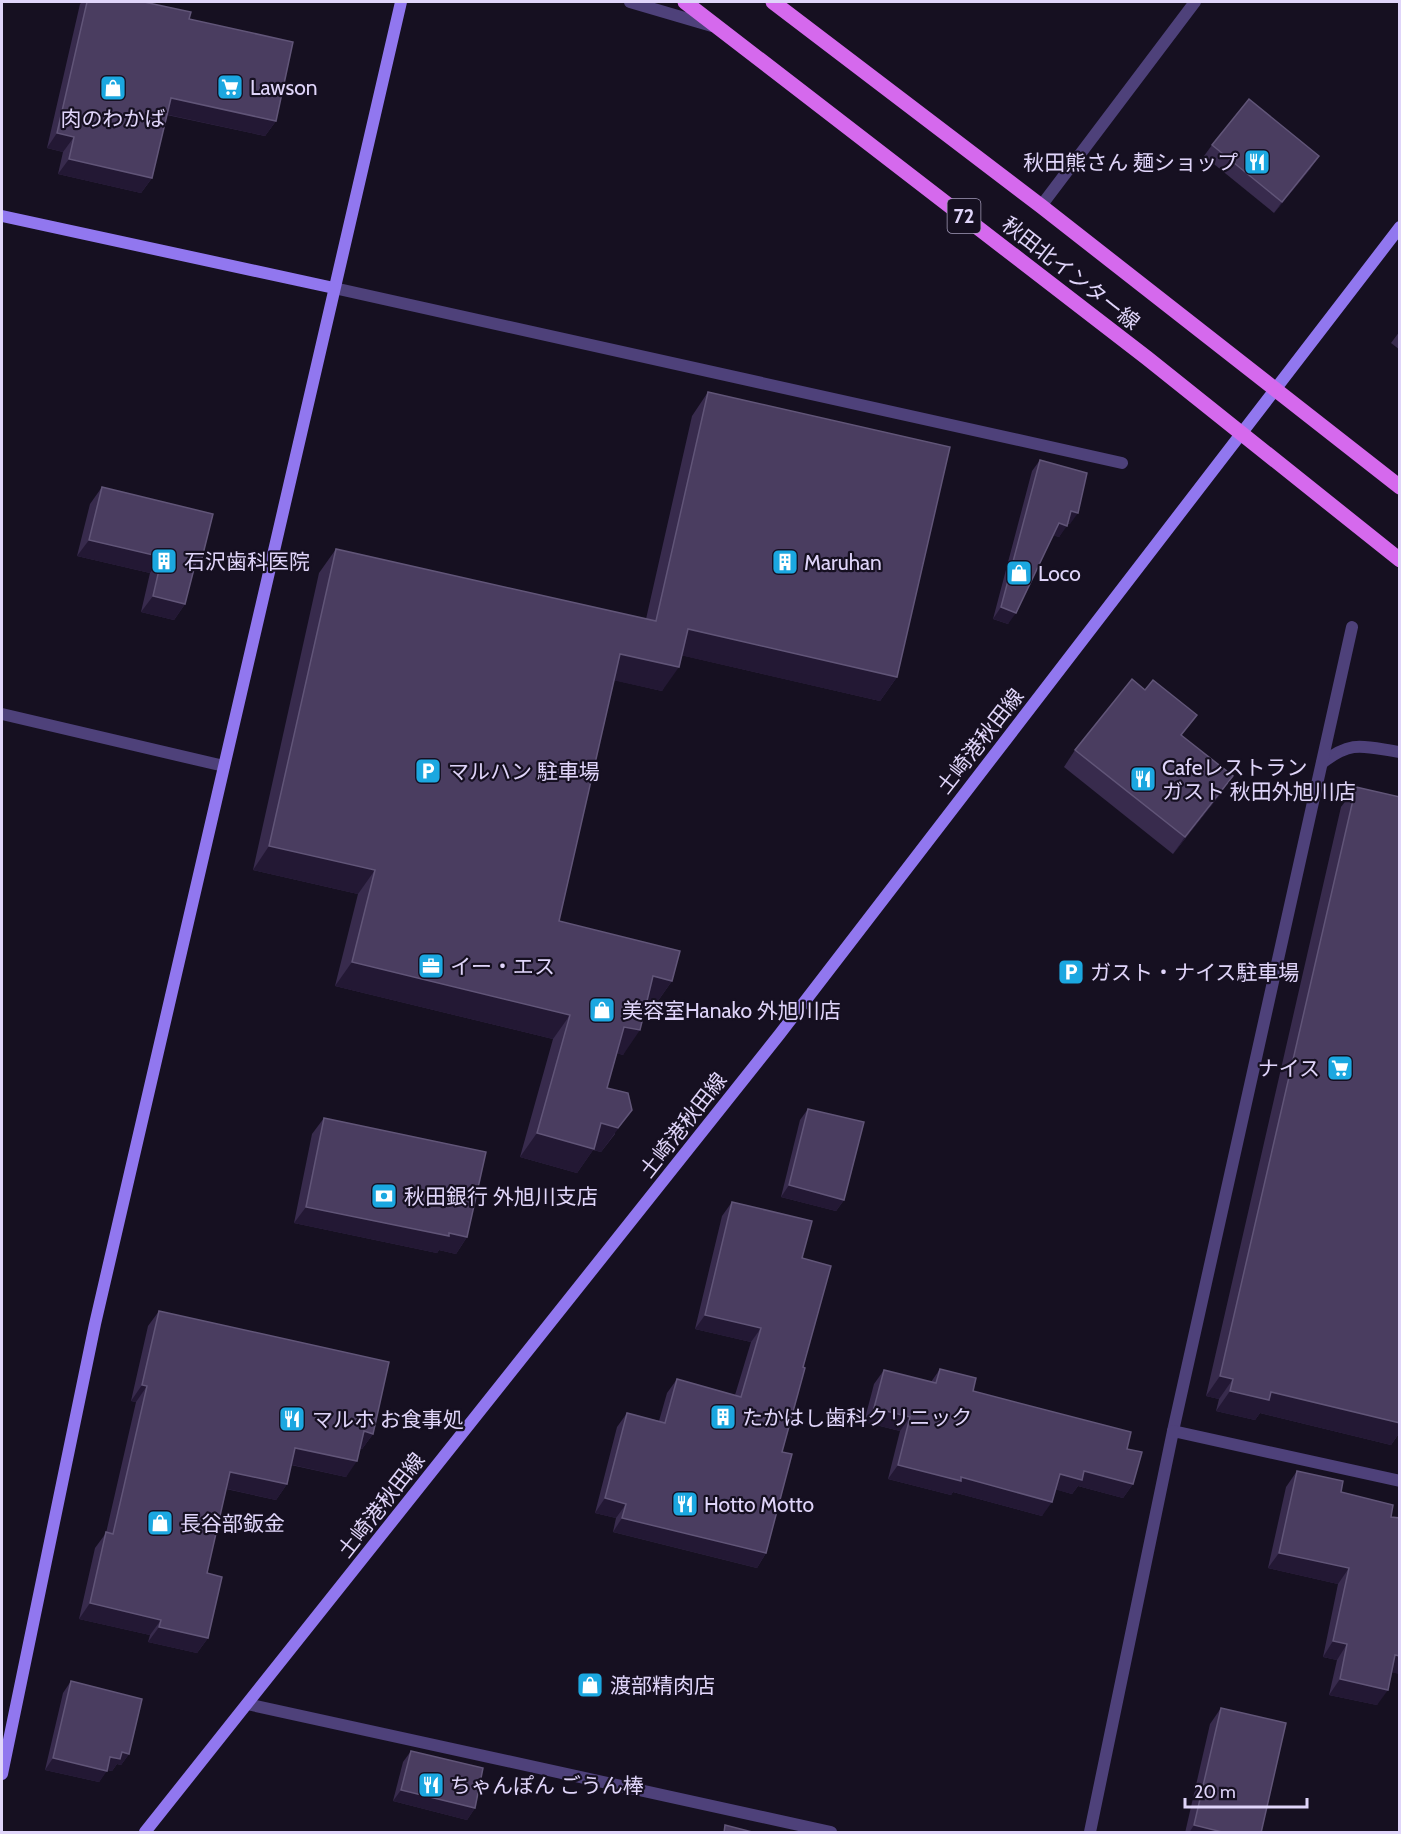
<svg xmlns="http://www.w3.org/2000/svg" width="1401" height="1834" font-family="Cabin,'Noto Sans JP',sans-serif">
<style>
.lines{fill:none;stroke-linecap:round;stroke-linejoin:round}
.lane{stroke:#4e417a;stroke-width:12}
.street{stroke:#4e417a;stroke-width:12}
.secondary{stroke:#9177ef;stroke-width:12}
.primary{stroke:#d569ed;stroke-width:15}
.wall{fill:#382b4d}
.shaded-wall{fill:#231834}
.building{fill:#4a3d60;stroke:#615578;stroke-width:1.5}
.labels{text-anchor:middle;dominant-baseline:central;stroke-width:4.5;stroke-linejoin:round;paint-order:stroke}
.shield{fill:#161021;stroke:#a39ab9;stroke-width:1.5}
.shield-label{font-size:20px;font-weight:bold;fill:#e0d5fa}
.poi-label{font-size:21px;fill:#e0d5fa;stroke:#161021;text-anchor:start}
.street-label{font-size:21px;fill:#e0d5fa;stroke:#161021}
</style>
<rect width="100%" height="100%" fill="#161021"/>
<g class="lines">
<g class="lane">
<path d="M1322,763c31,-24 42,-16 78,-11"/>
<polyline points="1173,1431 1352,627"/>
</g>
<g class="street">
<polyline points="630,2 712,26"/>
<polyline points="1041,206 1195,2"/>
<polyline points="334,288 1122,463"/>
<polyline points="2,714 224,766"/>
<polyline points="247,1704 831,1832"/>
<polyline points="1090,1832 1173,1431 1400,1481"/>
</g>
<g class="secondary">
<polyline points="2,216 334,288"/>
<polyline points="2,1774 95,1324 401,2"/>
<polyline points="145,1832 779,1035 1400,227"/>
</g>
<g class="primary">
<polyline points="685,2 1147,358 1400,560"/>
<polyline points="773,2 1041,206 1400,487"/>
</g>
</g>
<g class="wall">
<polygon points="82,2 144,2 189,19 276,121 265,136 167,115 152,178 141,193 58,174 63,152 47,148 80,4"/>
<polygon points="1212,145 1311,168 1274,213 1204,156"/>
<polygon points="1400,331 1400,350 1391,343"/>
<polygon points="708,392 897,677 880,701 681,655 662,691 614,680 559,921 672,981 655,1005 646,1003 623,1055 617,1053 607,1088 615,1134 601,1152 593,1150 577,1173 520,1157 553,1039 335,986 358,894 253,870 319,573 336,549 646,619 692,416"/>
<polygon points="1040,460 1070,524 1067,524 1059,537 1053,535 1008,624 993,619 1032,471"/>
<polygon points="102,487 193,574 185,604 174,620 141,612 150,573 77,556 90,504"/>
<polygon points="1182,735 1222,792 1173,854 1064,767 1075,750"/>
<polygon points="1356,787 1400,797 1400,1432 1391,1445 1260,1413 1255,1420 1216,1411 1219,1399 1206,1396 1341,807"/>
<polygon points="808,1109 844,1200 836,1211 781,1197 800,1120"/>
<polygon points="324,1118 467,1237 456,1254 439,1250 437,1253 294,1223 312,1134"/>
<polygon points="732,1202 802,1258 803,1367 782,1452 766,1553 757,1568 613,1532 616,1518 595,1513 617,1427 627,1413 659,1421 667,1393 677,1379 735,1395 751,1342 695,1329 722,1216"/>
<polygon points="159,1311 373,1434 362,1449 360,1449 346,1477 291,1465 287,1484 276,1500 226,1489 207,1573 208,1638 197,1653 148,1642 150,1635 79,1619 95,1548 106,1533 136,1402 131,1401 148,1326"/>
<polygon points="940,1369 973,1391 1127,1449 1133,1484 1123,1498 1078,1486 1072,1494 1055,1489 1042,1516 953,1492 951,1495 888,1479 900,1431 864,1422 874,1384 884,1370 931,1382"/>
<polygon points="1297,1471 1391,1517 1400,1518 1400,1674 1392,1672 1377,1705 1329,1695 1337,1660 1323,1657 1338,1584 1268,1568 1286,1487"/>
<polygon points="71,1681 129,1754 121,1765 117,1764 112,1771 107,1770 99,1782 45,1770 63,1693"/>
<polygon points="1221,1708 1261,1833 1185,1833 1210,1724"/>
<polygon points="411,1751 475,1808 467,1820 393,1801 403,1762"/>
</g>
<g class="shaded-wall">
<polygon points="171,98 276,121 265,136 160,113"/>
<polygon points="57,133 74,137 63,152 47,148"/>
<polygon points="1319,156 1311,168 1274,213 1282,202"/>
<polygon points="69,159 152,178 141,193 58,174"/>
<polygon points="1071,511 1078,513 1070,524 1063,522"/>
<polygon points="1059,523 1067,526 1059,537 1051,535"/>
<polygon points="89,540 162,557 150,573 77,556"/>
<polygon points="196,561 201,562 189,579"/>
<polygon points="153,596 185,604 174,620 141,612"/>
<polygon points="1001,607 1016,613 1008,624 993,619"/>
<polygon points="688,629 897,677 880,701 671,653"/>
<polygon points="620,654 679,667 662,691 603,678"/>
<polygon points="1233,776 1222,792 1173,854 1185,837"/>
<polygon points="269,846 375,870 358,894 253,870"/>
<polygon points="352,962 570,1015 553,1039 335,986"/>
<polygon points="653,976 672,981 655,1005 636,1000"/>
<polygon points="624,1027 640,1030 623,1055 608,1051"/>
<polygon points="632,1110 601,1152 593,1150 577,1173 520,1157 537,1133 601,1123"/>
<polygon points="789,1185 844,1200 836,1211 781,1197"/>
<polygon points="306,1207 449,1233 467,1237 456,1254 439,1250 437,1253 294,1223"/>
<polygon points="705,1315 761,1328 751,1342 695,1329"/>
<polygon points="1220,1376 1233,1379 1219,1399 1206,1396"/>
<polygon points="142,1385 147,1386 136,1402 131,1401"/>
<polygon points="1230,1391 1271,1392 1400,1422 1400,1432 1391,1445 1260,1413 1255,1420 1216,1411"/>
<polygon points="874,1408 910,1417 900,1431 864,1422"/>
<polygon points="364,1431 373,1434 362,1449 353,1447"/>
<polygon points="295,1448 357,1461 346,1477 284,1463"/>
<polygon points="898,1465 961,1477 1052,1502 1042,1516 953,1492 951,1495 888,1479"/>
<polygon points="1084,1471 1133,1484 1123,1498 1078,1486 1072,1494 1050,1488 1060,1474"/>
<polygon points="230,1472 287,1484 276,1500 219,1487"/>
<polygon points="605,1498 626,1504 616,1518 595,1513"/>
<polygon points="622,1518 766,1553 757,1568 613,1532"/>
<polygon points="1279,1553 1349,1568 1338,1584 1268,1568"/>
<polygon points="90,1603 161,1620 150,1635 79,1619"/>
<polygon points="159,1627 208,1638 197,1653 148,1642"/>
<polygon points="1333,1641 1347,1644 1337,1660 1323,1657"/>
<polygon points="1395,1655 1400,1656 1400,1674 1384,1671"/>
<polygon points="1340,1679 1388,1690 1377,1705 1329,1695"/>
<polygon points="122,1752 129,1754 121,1765 117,1764 112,1771 102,1768 110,1757"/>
<polygon points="53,1758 107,1771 99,1782 45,1770"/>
<polygon points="401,1790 475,1808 467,1820 393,1801"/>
<polygon points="1194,1825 1226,1833 1189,1833"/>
</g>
<g class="building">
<polygon points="87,2 144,2 191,12 189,19 293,42 276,121 171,98 152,178 69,159 74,137 57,133"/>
<polygon points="1249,99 1319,156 1282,202 1212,145"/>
<polygon points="708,392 950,447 897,677 688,629 679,667 620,654 559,921 680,951 672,981 653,976 640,1030 624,1027 607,1088 628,1093 632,1110 618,1128 601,1123 594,1149 537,1133 570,1015 352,962 375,870 269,846 336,549 656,621"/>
<polygon points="1040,460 1087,473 1078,513 1071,511 1067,526 1059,523 1016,613 1001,607"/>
<polygon points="102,487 213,514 201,562 196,561 185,604 153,596 162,557 89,540"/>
<polygon points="1132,679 1145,690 1153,680 1197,715 1181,735 1233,776 1185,837 1075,750"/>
<polygon points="1356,787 1400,797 1400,1423 1271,1392 1269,1400 1230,1391 1233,1379 1220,1376"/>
<polygon points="808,1109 864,1122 844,1200 789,1185"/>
<polygon points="324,1118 486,1152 467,1237 449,1233 449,1236 306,1207"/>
<polygon points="732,1202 812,1221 802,1258 831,1266 803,1367 805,1368 782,1452 792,1454 766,1553 622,1518 626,1504 605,1498 627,1413 665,1423 677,1379 741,1397 761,1328 705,1315"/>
<polygon points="159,1311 389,1362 373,1434 364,1431 357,1461 295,1448 287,1484 230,1472 207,1573 222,1577 208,1638 159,1627 161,1620 90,1603 106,1532 113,1534 147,1386 142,1385"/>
<polygon points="940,1369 976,1378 973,1391 1131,1432 1127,1449 1142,1452 1133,1484 1084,1471 1082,1480 1060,1474 1052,1502 961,1477 961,1481 898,1465 910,1417 874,1408 884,1370 936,1383"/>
<polygon points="1297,1471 1343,1481 1341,1492 1393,1505 1391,1517 1400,1518 1400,1656 1395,1655 1388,1690 1340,1679 1347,1644 1333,1641 1349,1568 1279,1553"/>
<polygon points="71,1681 142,1699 129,1754 122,1752 120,1759 110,1757 107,1771 53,1758"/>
<polygon points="1221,1708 1286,1723 1261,1833 1226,1833 1194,1825"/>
<polygon points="411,1751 483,1768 475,1808 401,1790"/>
<polygon points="725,1825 756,1833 724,1833"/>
</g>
<defs>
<symbol id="supermarket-square" viewBox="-11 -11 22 22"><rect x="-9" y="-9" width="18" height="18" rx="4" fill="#1ba7e0" stroke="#161021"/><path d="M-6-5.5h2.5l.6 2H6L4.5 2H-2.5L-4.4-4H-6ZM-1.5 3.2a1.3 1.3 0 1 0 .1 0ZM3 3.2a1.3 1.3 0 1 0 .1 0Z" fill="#fff"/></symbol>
<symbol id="shop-square" viewBox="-11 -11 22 22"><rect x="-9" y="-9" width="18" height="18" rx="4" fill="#1ba7e0" stroke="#161021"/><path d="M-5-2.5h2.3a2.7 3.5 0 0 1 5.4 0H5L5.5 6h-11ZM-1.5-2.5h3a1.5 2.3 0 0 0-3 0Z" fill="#fff"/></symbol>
<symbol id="restaurant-square" viewBox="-11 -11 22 22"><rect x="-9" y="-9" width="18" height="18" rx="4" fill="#1ba7e0" stroke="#161021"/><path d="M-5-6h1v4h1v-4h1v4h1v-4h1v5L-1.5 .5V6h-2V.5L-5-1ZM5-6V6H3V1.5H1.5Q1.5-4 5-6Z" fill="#fff"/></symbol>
<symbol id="building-square" viewBox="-11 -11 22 22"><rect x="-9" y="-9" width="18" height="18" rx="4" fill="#1ba7e0" stroke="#161021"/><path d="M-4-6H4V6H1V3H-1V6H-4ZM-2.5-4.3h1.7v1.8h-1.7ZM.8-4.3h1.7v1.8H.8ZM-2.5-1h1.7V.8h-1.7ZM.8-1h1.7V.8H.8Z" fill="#fff"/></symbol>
<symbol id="parking-square" viewBox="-11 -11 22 22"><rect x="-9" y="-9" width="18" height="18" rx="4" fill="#1ba7e0" stroke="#161021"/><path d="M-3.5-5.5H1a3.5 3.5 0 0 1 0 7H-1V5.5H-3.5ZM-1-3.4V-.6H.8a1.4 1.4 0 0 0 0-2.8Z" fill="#fff"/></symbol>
<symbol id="office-square" viewBox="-11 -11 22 22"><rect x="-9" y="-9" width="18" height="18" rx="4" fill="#1ba7e0" stroke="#161021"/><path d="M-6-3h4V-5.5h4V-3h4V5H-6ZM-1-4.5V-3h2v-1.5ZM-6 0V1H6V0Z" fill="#fff"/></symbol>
<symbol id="bank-square" viewBox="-11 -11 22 22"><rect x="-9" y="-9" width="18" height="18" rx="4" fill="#1ba7e0" stroke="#161021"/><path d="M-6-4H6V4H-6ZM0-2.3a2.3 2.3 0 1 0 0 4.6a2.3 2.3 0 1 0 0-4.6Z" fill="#fff"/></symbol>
</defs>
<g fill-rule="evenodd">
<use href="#supermarket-square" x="215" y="72" width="30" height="30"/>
<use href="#shop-square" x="98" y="73" width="30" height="30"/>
<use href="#restaurant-square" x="1242" y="147" width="30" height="30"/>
<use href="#building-square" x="149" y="546" width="30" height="30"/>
<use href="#building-square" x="770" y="547" width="30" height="30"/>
<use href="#shop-square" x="1004" y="558" width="30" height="30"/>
<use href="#parking-square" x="413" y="756" width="30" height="30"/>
<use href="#restaurant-square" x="1128" y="764" width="30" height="30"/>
<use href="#office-square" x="416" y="951" width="30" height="30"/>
<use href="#parking-square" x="1056" y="957" width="30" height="30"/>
<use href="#shop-square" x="587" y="995" width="30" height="30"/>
<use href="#supermarket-square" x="1325" y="1053" width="30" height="30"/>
<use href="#bank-square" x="369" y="1181" width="30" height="30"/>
<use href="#building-square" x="708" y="1402" width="30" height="30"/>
<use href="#restaurant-square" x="277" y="1404" width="30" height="30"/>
<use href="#restaurant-square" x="670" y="1489" width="30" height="30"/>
<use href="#shop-square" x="145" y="1508" width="30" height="30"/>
<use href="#shop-square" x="575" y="1670" width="30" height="30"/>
<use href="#restaurant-square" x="416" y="1770" width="30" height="30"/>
</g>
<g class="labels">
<rect class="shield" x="947.5" y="199" width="33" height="34" rx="4.5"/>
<g class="shield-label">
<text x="964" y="216">72</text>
</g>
<g class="poi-label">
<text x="250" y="87">Lawson</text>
<text x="113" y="118" text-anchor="middle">肉のわかば</text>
<text x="1238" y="162" text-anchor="end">秋田熊さん 麺ショップ</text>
<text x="184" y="561">石沢歯科医院</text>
<text x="804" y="562">Maruhan</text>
<text x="1038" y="573">Loco</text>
<text x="1162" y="767">Cafeレストラン<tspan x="1162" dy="24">ガスト 秋田外旭川店</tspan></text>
<text x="448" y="771">マルハン 駐車場</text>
<text x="450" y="966">イー・エス</text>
<text x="1090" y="972">ガスト・ナイス駐車場</text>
<text x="622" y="1010">美容室Hanako 外旭川店</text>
<text x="1320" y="1068" text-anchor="end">ナイス</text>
<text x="404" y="1196">秋田銀行 外旭川支店</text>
<text x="742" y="1417">たかはし歯科クリニック</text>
<text x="312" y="1419">マルホ お食事処</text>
<text x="704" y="1504">Hotto Motto</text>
<text x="180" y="1523">長谷部鈑金</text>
<text x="610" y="1685">渡部精肉店</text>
<text x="450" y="1785">ちゃんぽん ごうん棒</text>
</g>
<g class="street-label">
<text transform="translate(1071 273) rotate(38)">秋田北インター線</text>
<text transform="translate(980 741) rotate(-52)">土崎港秋田線</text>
<text transform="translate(683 1125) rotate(-52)">土崎港秋田線</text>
<text transform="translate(381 1505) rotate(-52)">土崎港秋田線</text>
</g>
</g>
<rect width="1401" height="1834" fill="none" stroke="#e0d5fa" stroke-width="6"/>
<path d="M1185 1798v9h122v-9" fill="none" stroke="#e0d5fa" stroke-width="3"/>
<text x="1194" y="1798" font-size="18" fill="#e0d5fa" stroke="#161021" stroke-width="4.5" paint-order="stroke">20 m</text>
</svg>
